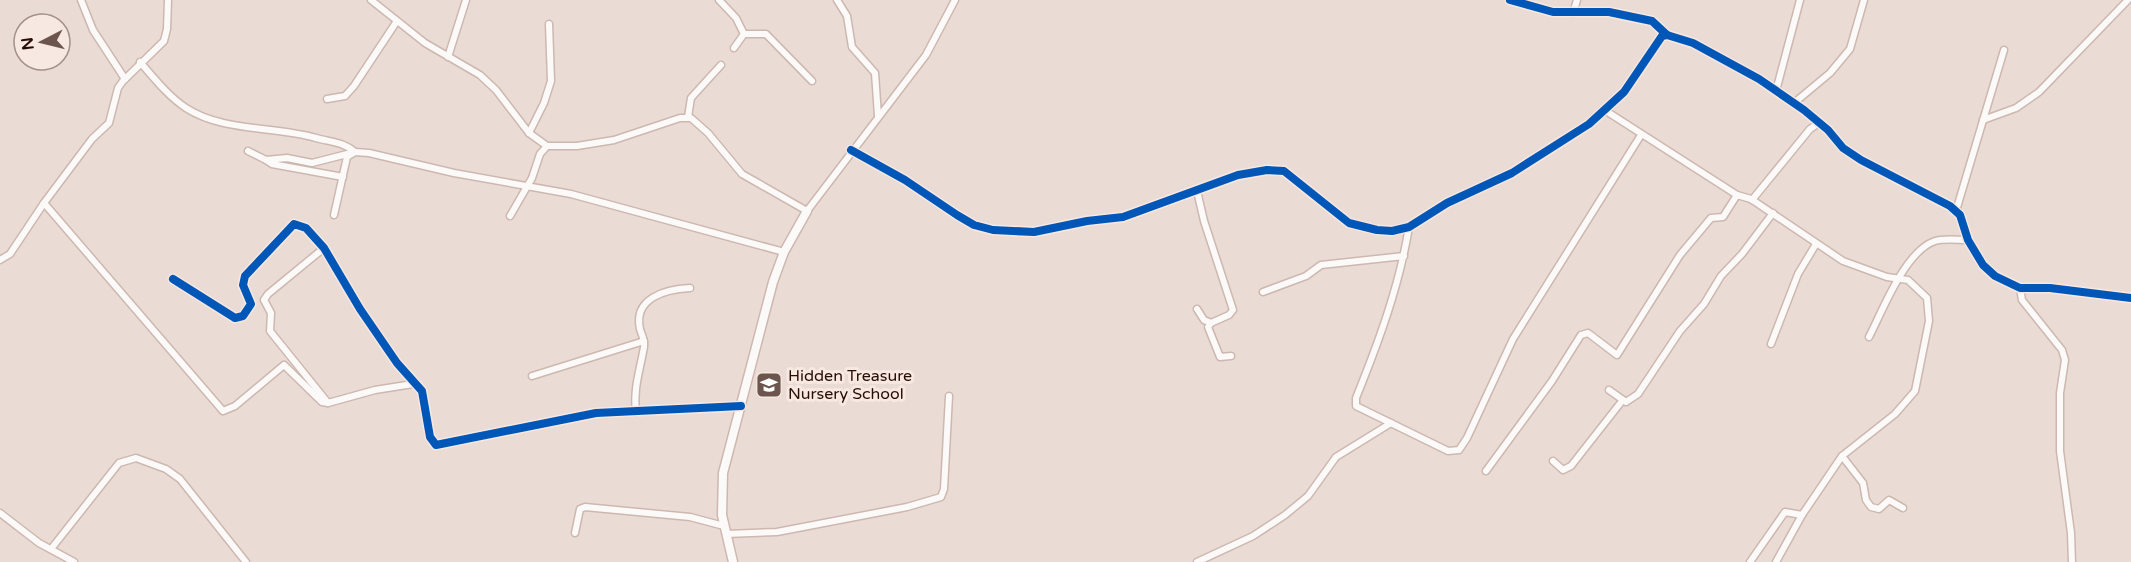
<svg xmlns="http://www.w3.org/2000/svg" width="2131" height="562" font-family="'Varela Round',sans-serif">
<style>
.lines{fill:none;stroke-linecap:round;stroke-linejoin:round}
.minor-casing{stroke:#cdb8b0;stroke-width:9}
.tertiary-casing{stroke:#cdb8b0;stroke-width:11}
.minor{stroke:#fcfaf9;stroke-width:6}
.tertiary{stroke:#fcfaf9;stroke-width:8}
.cycleway-casing{stroke:#f7e8e2;stroke-width:11}
.cycleway{stroke:#0057b8;stroke-width:8}
.labels{text-anchor:middle;dominant-baseline:central;stroke-width:6;stroke-linejoin:round;paint-order:stroke}
.poi-label{font-size:16px;fill:#270d04;stroke:#f7e8e2;text-anchor:start}
</style>
<rect width="100%" height="100%" fill="#ebdbd5"/>
<g class="lines">
<defs>
<g id="minor">
<polyline points="81,0 93,30 125,79"/>
<polyline points="371,0 425,43 480,75 496,90 529,133 547,146 577,146 614,140 680,118 691,118 708,133 742,174 807,211 926,55 955,0"/>
<polyline points="719,0 736,18 744,34"/>
<polyline points="837,0 847,16 852,47 875,73 878,116"/>
<polyline points="1510,0 1553,12 1609,12 1652,21 1667,35 1693,43 1759,79 1804,110 1828,130 1843,148 1861,160 1950,206 1960,215 1968,240 1983,265 1995,276 2020,288 2050,288 2131,298"/>
<polyline points="1573,13 1577,0"/>
<polyline points="734,48 744,34 766,34 812,81"/>
<polyline points="448,57 466,0"/>
<path d="M140,62c14,16 28,34 46,46 37,24 89,18 130,30 14,4 28,4 39,14l-43,11 -25,-5 -21,2 -18,-9"/>
<polyline points="1776,91 1800,0"/>
<polyline points="327,99 345,96 354,86 397,21"/>
<polyline points="1794,103 1830,73 1850,49 1864,0"/>
<polyline points="1606,111 1737,195 1751,199 1843,261 1887,277 1908,280 1927,298 1929,321 1915,391 1895,414 1842,456 1802,515 1785,512 1750,562"/>
<polyline points="688,117 691,98 721,65"/>
<polyline points="1983,120 2016,108 2039,92 2128,0"/>
<polyline points="529,133 544,103 551,81 549,24"/>
<polyline points="851,150 905,180 957,215 974,225 993,230 1034,232 1087,221 1123,217 1238,175 1267,170 1284,171 1349,223 1377,230 1392,231 1409,227 1447,203 1512,173 1589,124 1624,92 1662,36 1667,35"/>
<polyline points="266,160 272,164 343,177"/>
<polyline points="1752,200 1810,129 1819,123"/>
<polyline points="44,203 223,411 235,406 284,365 322,402 328,403 375,390 413,384"/>
<polyline points="1956,211 2004,50"/>
<polyline points="334,215 347,157 355,152 369,153 454,173 571,194 784,252"/>
<polyline points="510,216 532,178 540,154 547,146"/>
<path d="M1409,227c-10,60 -30,114 -53,171v8l92,45 11,-1 8,-12 46,-99 128,-204"/>
<polyline points="324,248 268,294 264,300 271,313 270,331 328,403"/>
<polyline points="0,260 10,254 44,203 92,139 109,123 118,88 123,81 164,41 167,29 168,0"/>
<polyline points="173,279 235,318 243,316 251,304 243,285 245,276 294,224 306,228 324,248 360,309 397,363 422,391 430,437 436,445 596,413 741,406"/>
<polyline points="2020,288 2022,300 2062,350 2065,360 2060,393 2060,451 2071,533 2072,562"/>
<polyline points="1263,292 1306,276 1321,265 1404,256"/>
<polyline points="1197,309 1204,320 1211,323 1229,315 1233,310 1204,221 1197,191"/>
<polyline points="1211,323 1208,327 1220,357 1231,356"/>
<path d="M1869,337c14,-27 36,-86 66,-96 9,-3 23,-1 33,-1"/>
<polyline points="1771,344 1798,274 1816,244"/>
<polyline points="532,376 644,341"/>
<polyline points="1609,390 1626,402 1638,394 1680,331 1704,304 1721,276 1742,254 1773,213"/>
<path d="M636,412c-3,-23 4,-42 8,-65 1,-7 -2,-11 -4,-18 -7,-31 26,-40 50,-41"/>
<polyline points="1842,456 1863,483 1866,500 1871,507 1879,509 1889,500 1903,508"/>
<polyline points="1553,461 1563,470 1571,466 1622,401"/>
<polyline points="1486,471 1552,381 1581,335 1588,333 1617,355 1680,255 1711,218 1723,217 1737,195"/>
<polyline points="0,513 39,543 74,562"/>
<polyline points="575,533 580,509 585,507 690,517 724,526"/>
<polyline points="726,534 777,532 907,507 941,497 944,489 949,396"/>
<polyline points="51,549 119,463 136,458 166,469 180,479 246,562"/>
<polyline points="1197,562 1253,536 1285,515 1308,496 1336,457 1391,423"/>
<polyline points="1776,562 1802,515"/>
</g>
<polyline id="tertiary" points="733,562 722,515 723,473 773,282 784,252 807,211"/>
</defs>
<use href="#minor" class="minor-casing"/>
<use href="#tertiary" class="tertiary-casing"/>
<use href="#minor" class="minor"/>
<use href="#tertiary" class="tertiary"/>
<defs>
<g id="cycleway">
<polyline points="1510,0 1553,12 1609,12 1652,21 1667,35 1693,43 1759,79 1804,110 1828,130 1843,148 1861,160 1950,206 1960,215 1968,240 1983,265 1995,276 2020,288 2050,288 2131,298"/>
<polyline points="851,150 905,180 957,215 974,225 993,230 1034,232 1087,221 1123,217 1238,175 1267,170 1284,171 1349,223 1377,230 1392,231 1409,227 1447,203 1512,173 1589,124 1624,92 1662,36 1667,35"/>
<polyline points="173,279 235,318 243,316 251,304 243,285 245,276 294,224 306,228 324,248 360,309 397,363 422,391 430,437 436,445 596,413 741,406"/>
</g>
</defs>
<use href="#cycleway" class="cycleway-casing"/>
<use href="#cycleway" class="cycleway"/>
</g>
<defs>
<symbol id="school-square" viewBox="-11 -11 22 22"><rect x="-9" y="-9" width="18" height="18" rx="4" fill="#6c554d" stroke="#f7e8e2"/><path d="M0-5L7-2L0 1L-7-2ZM-4 1L0 2.5L4 1V4Q0 6-4 4Z" fill="#fff"/></symbol>
</defs>
<g fill-rule="evenodd">
<use href="#school-square" x="754" y="370" width="30" height="30"/>
</g>
<g class="labels">
<g class="poi-label">
<text x="788" y="376">Hidden Treasure<tspan x="788" dy="18">Nursery School</tspan></text>
</g>
</g>
<g transform="translate(42 42) rotate(263)"><circle r="28" fill="#f7e8e2" stroke="#a49089" stroke-width="1.5"/>
<path d="M0-4.5L10 22L0 15L-10 22Z" fill="#6c554d"/>
<text y="-9" font-size="16" font-weight="bold" text-anchor="middle" fill="#270d04">N</text>
</g>
</svg>
